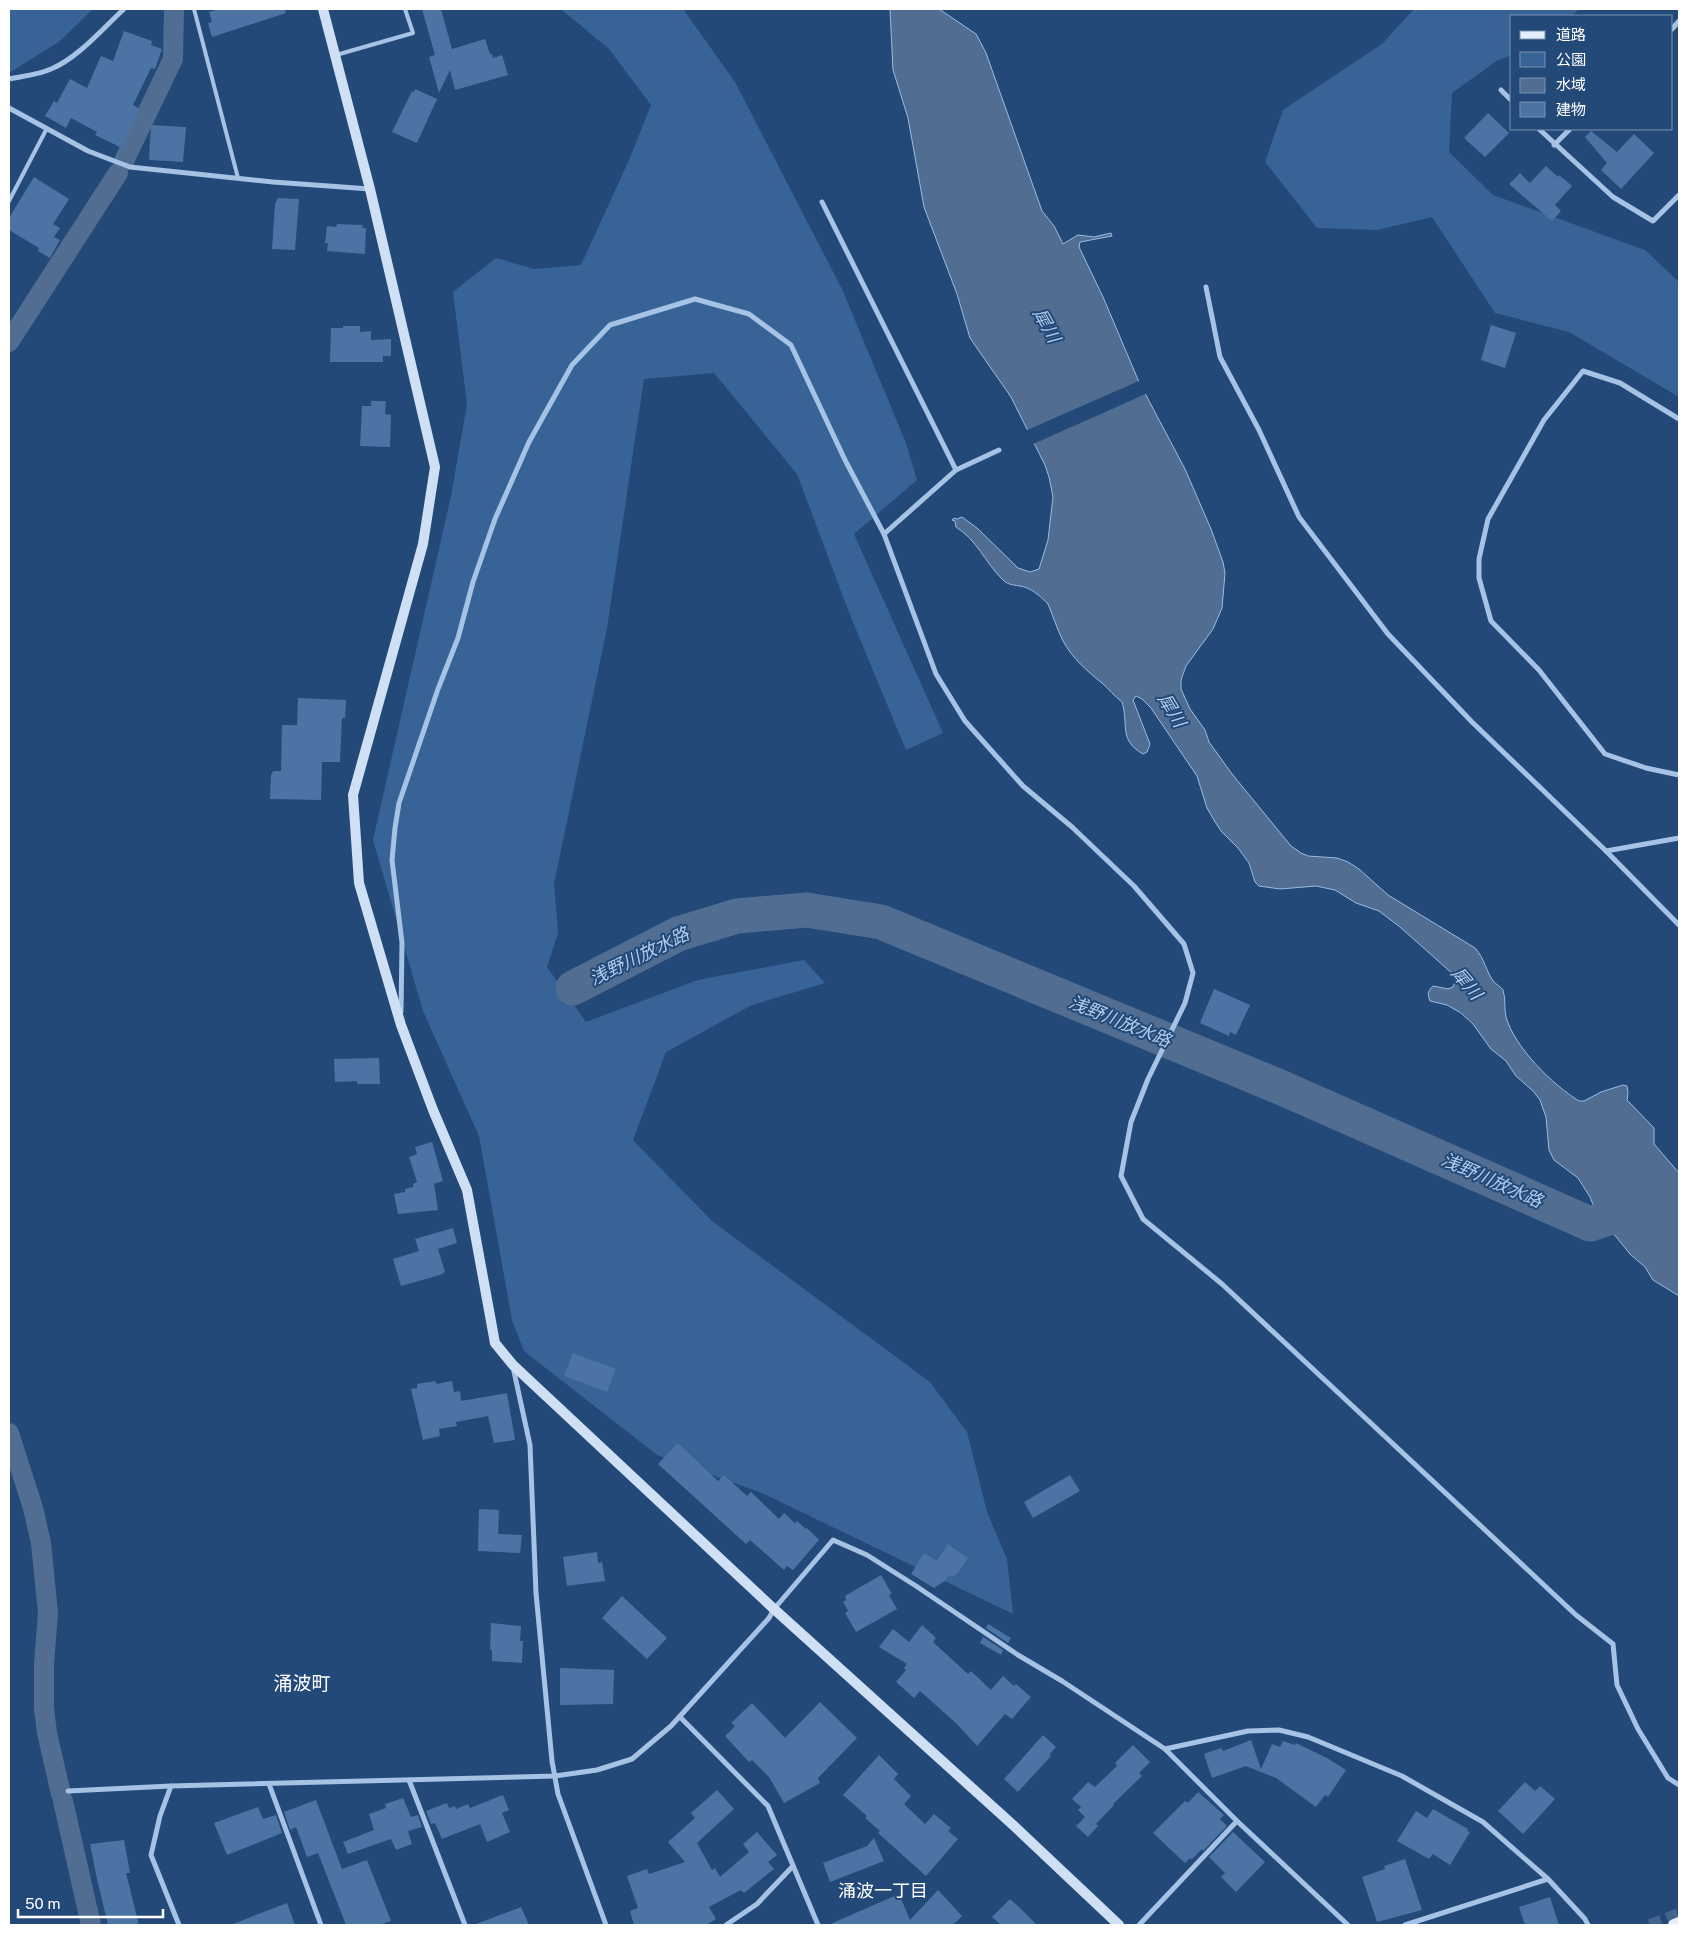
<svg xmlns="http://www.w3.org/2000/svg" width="1688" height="1934" font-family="'Public Sans','Noto Sans JP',sans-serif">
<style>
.green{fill:#376397}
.water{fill:#516d91;stroke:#9abde5}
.pier{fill:#234979}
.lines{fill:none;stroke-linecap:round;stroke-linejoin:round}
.canal{stroke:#516d91;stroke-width:20}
.river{stroke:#516d91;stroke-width:35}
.building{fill:#4b73a3}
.primary-tunnel{stroke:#44648d;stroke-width:12;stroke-dasharray:12 6;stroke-linecap:butt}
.lane{stroke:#a6c2e4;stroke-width:4}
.street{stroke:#a6c2e4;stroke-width:5}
.secondary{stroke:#cfdff4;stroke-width:10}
.primary{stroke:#e5eefc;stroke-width:12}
.labels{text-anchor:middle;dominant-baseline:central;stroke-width:4;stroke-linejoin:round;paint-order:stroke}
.water-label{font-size:18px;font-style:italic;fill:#b1ccec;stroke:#234979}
.neighbourhood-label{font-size:18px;fill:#fff;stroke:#234979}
.quarter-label{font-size:19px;fill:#fff;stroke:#234979}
</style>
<rect width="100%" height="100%" fill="#234979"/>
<g class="green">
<polygon points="9,9 93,9 60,41 9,73"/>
<polygon points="561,9 683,9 735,82 842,289 906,443 917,480 854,534 943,733 906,750 848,610 797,474 714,373 644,379 607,628 554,884 558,933 547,967 586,1022 698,980 804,960 825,983 752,1005 666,1052 633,1140 712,1221 930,1382 967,1432 987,1512 1007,1559 1013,1614 762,1493 657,1455 524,1351 512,1320 479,1136 423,1011 373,840 451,496 467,404 453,292 496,258 534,269 581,265 629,160 651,105 609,49"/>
<polygon points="1414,9 1579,9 1572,16 1512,16 1512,55 1498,60 1452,93 1449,152 1493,195 1645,250 1679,282 1679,397 1569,332 1495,313 1432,217 1377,230 1317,228 1265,162 1283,110 1382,44"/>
</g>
<path class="water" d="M890,9h49l37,25 10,19 56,158 12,15 9,18 15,-9 16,2 17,-4 1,3 -32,6 -1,5 24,50 36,85 46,87 26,60 12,33 2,11 -3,35 -9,21 -27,37 -5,14v9l9,20 15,21 4,12 23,32 59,72 10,7 7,3 29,2 11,4 11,7 29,26 87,53c10,11 11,24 19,34 3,3 6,4 9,8 3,9 1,19 3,27 9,31 47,68 73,84h5l17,-9 22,-7 4,1 1,7 -1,7 27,28v16l25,29v123l-26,-16 -8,-13 -15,-13 -21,-26 -15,-21 -4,-10 -12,-19 -24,-18 -5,-10 -3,-33 -6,-17 -7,-9 -17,-15 -10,-15 -15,-12 -18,-25 -12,-11 -14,-8 -17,-4c-3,-7 -2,-10 3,-15l15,3 5,-2 2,-5 -1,-7 -54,-48 -21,-16 -23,-8 -21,-13 -19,-4 -36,3 -21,-3 -4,-4 -6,-19 -11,-15 -17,-17 -7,-11 -7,-12 -10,-32 -46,-68 -9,-9 -6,-3 -3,4 17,44 -3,8 -4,2c-25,-14 -14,-30 -21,-52 -8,-6 -13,-13 -20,-19 -16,-13 -29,-24 -39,-42 -6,-12 -10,-25 -15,-37 -6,-6 -13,-13 -21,-16 -10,-4 -18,-1 -25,-9 -17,-17 -25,-39 -46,-52l-1,-6 -3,-1 2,-2 3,1 5,-2 15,11 41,40 12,4 9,-3 9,-29 5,-43 -4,-20 -4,-12 -34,-68 -41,-59 -13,-44 -33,-87 -16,-89 -15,-48z"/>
<polygon class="pier" points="1141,380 1148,393 1031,445 1025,431"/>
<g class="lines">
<g class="canal">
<polyline points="124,161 173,59 174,9"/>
<polyline points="9,342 118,173"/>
<polyline points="9,1433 33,1508 41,1543 48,1613 44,1664 44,1708 47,1733 61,1794"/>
<polyline points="63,1801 91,1925"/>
</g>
<polyline class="river" points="573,988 678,934 737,916 807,910 881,922 1280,1087 1590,1224 1648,1205"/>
</g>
<g class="building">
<polygon points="219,9 285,9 286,13 212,37 208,23 212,22 209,12"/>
<polygon points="422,9 441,9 452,49 485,39 490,54 492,54 493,58 502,55 508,75 455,90 450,70 439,93 429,57 435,55"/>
<polygon points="124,31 152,41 151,45 162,49 155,69 151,68 133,105 140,109 122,148 95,135 97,132 71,118 66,128 45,116 54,101 57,103 70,79 87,88 101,56 113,61"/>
<polygon points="415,89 437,99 417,143 392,132 412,91 414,92"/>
<polygon points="1488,113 1509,133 1485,157 1464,138"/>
<polygon points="151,125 186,127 183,162 149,160"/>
<polygon points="1591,131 1617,152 1634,134 1654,153 1621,189 1601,170 1607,163 1585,137"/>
<polygon points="1546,166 1558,177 1559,175 1572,186 1555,205 1561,211 1552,221 1509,184 1520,173 1530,183"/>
<polygon points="34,177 69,199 53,224 60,228 54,237 60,240 50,258 38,251 39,248 9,230 9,218"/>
<polygon points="278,198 299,199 295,250 272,249 275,204"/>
<polygon points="337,224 363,225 362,228 366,228 365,254 327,251 328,243 325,243 327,226 336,227"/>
<polygon points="1491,325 1516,333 1505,368 1481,360"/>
<polygon points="343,326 360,326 360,332 371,331 371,340 391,339 391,356 383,356 383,362 330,362 331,328 343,328"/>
<polygon points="371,401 386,401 385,414 391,415 390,447 360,446 362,406 371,406"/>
<polygon points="298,698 346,700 345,718 342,718 340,762 322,762 321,800 270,799 271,775 273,771 281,771 282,725 297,725"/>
<polygon points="1214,989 1250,1005 1236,1035 1230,1032 1229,1036 1200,1023"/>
<polygon points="379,1058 380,1084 357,1084 357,1081 335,1082 334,1059"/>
<polygon points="432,1142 443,1181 434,1184 438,1210 398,1214 394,1194 405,1192 405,1189 413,1187 413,1184 417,1182 409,1157 417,1154 415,1147"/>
<polygon points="453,1228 457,1243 438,1249 445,1272 440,1275 401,1286 393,1259 419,1251 415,1239"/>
<polygon points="573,1353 616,1369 607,1392 564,1376"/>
<polygon points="436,1381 436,1384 452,1381 454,1392 460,1391 461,1401 507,1393 515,1440 494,1443 488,1416 456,1422 457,1426 439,1429 440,1436 423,1440 411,1389 417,1388 417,1384"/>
<polygon points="678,1443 718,1481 724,1475 747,1496 751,1492 779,1519 784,1513 795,1523 797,1521 806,1529 807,1528 819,1540 793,1570 787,1566 784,1570 750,1540 746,1544 658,1464"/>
<polygon points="1070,1475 1080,1491 1033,1518 1024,1502"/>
<polygon points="479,1509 499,1510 498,1534 522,1535 520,1553 478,1551"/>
<polygon points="948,1544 968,1558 957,1574 952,1577 949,1575 945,1581 934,1588 911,1574 924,1553 937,1561"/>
<polygon points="597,1552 598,1563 602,1562 605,1581 567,1586 563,1557"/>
<polygon points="881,1575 892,1594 889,1595 897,1609 856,1632 845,1613 848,1611 843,1602 846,1600 845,1596"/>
<polygon points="622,1596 667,1638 647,1659 602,1618"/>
<polygon points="491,1623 521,1626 520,1641 523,1641 522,1663 492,1661 492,1650 490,1650"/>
<polygon points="988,1624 1011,1638 1008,1643 986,1628"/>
<polygon points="922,1625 936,1638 933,1642 968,1674 971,1671 991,1690 1003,1676 1014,1686 1016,1684 1031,1697 1012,1719 1005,1714 977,1746 957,1724 920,1691 914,1698 896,1682 906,1670 904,1668 907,1664 879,1647 893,1629 909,1642"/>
<polygon points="983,1637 1003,1650 1001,1655 980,1643"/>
<polygon points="560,1668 614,1670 613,1704 560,1705"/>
<polygon points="820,1702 857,1738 818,1778 820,1783 784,1803 769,1777 752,1760 749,1762 725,1736 735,1726 731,1723 752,1703 785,1738"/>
<polygon points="1043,1735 1056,1747 1049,1755 1051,1756 1018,1792 1004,1779"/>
<polygon points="1251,1740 1261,1769 1272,1744 1280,1747 1283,1741 1295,1745 1296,1743 1327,1758 1346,1770 1328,1797 1325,1795 1316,1807 1276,1778 1246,1766 1212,1778 1204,1754 1221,1748 1223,1751"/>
<polygon points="1133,1745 1150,1762 1139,1773 1142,1776 1113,1804 1114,1805 1096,1824 1098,1826 1088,1837 1076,1826 1085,1817 1078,1810 1081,1807 1072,1799 1088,1782 1095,1787 1117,1766 1115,1763"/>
<polygon points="879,1755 898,1774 894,1779 911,1796 904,1804 925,1824 934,1814 951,1828 948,1831 958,1839 926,1876 878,1833 880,1831 865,1818 867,1816 843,1795"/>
<polygon points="1525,1782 1535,1791 1540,1786 1555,1799 1523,1834 1498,1811"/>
<polygon points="717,1790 734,1809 697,1843 712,1870 715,1868 720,1877 749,1852 743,1844 757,1832 777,1855 768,1862 774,1869 744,1893 741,1890 709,1907 716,1919 706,1925 634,1925 630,1911 638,1908 627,1876 647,1869 649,1874 685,1862 668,1842 695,1818 691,1813"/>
<polygon points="1198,1792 1224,1815 1220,1819 1227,1826 1203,1851 1202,1849 1192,1859 1190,1858 1185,1863 1153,1833 1185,1801 1188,1803"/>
<polygon points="503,1795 509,1810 502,1813 510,1832 487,1842 480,1824 442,1839 435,1823 431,1824 426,1811 447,1803 449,1808 455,1806 456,1809 468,1804 470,1808"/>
<polygon points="403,1798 411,1817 418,1815 422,1827 408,1831 412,1844 396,1850 391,1839 348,1854 343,1842 374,1830 369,1814 386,1808 385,1804"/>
<polygon points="316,1800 342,1869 367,1860 391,1921 379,1925 346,1925 318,1853 307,1857 296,1827 290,1830 284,1812"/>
<polygon points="258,1807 263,1819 276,1815 282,1833 227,1855 214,1823"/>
<polygon points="1433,1809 1468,1829 1467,1831 1470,1832 1450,1865 1433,1854 1429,1859 1397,1841 1416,1811 1427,1818"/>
<polygon points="1233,1832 1265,1862 1236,1892 1221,1877 1225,1873 1209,1857"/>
<polygon points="874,1838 884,1861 830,1882 823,1863 867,1846"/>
<polygon points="124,1840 130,1873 126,1873 139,1925 108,1925 97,1879 90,1844"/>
<polygon points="1405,1859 1422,1910 1377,1922 1362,1877 1385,1869 1384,1866"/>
<polygon points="938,1890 962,1916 953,1925 828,1925 899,1894 910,1920"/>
<polygon points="1550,1897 1559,1925 1525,1925 1519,1907"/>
<polygon points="1010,1899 1021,1909 1037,1925 1001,1925 992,1917"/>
<polygon points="287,1903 295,1925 234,1925 233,1924"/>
<polygon points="521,1907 529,1925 476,1925 476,1924"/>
</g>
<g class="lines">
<polyline class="primary-tunnel" points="1650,1925 1679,1914"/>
<g class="lane">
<polyline points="194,9 238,178"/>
<polyline points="336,55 413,33 405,9"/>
<polyline points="9,201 46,130"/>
</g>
<g class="street">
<polyline points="1672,29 1679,21"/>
<path d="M9,79c14,-3 29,-4 42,-10 27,-11 52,-41 73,-60"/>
<polyline points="1501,90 1512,101"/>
<polyline points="9,108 88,151 130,167 273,182 370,189"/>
<polyline points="1539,129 1613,197 1653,221 1679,195"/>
<polyline points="1554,145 1570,129"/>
<polyline points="822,202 956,470"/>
<polyline points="1206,287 1220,357 1259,430 1299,517 1388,634 1472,722 1606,851 1679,925"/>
<polyline points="1679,419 1620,383 1583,371 1544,420 1488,519 1479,559 1479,578 1491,621 1539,670 1605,754 1646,768 1679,775"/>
<polyline points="884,534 956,470 999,450"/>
<polyline points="1606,851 1679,838"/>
<polyline points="401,1012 402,943 392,860 395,828 399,803 438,689 458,638 473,582 495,519 529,442 572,365 610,325 695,299 749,314 791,345 845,460 884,534 936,674 965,721 1023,786 1072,827 1134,886 1184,944 1193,973 1185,1003 1148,1079 1131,1122 1121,1176 1143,1219 1222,1284 1576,1615 1613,1644 1617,1685 1638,1729 1668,1778 1679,1785"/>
<polyline points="513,1367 530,1445 536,1593 552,1761 558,1794 606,1925"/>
<polyline points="680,1717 768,1806 818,1925"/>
<polyline points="1165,1749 1248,1731 1279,1730 1308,1737 1337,1749 1402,1776 1483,1822 1548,1879 1585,1919 1588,1925"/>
<polyline points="409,1780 465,1925"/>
<polyline points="269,1784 321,1925"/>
<polyline points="171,1786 160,1816 151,1855 179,1925"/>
<polyline points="68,1791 171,1786 555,1776 597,1770 632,1759 671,1726 769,1618 774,1609 833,1540 867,1555 916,1586 1018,1655 1062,1681 1165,1749 1237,1821 1348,1925"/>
<polyline points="726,1925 757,1904 793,1866"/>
<polyline points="1139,1925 1237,1821"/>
<polyline points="1405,1925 1548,1879"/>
</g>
<polyline class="secondary" points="323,9 370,189 435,467 423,544 353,795 359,883 401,1025 433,1110 467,1190 495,1343 513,1365 774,1609 1013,1825 1119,1925"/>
<polyline class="primary" points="1674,1925 1679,1923"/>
</g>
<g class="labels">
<g class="water-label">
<text transform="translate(1047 325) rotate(61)">犀川</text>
<text transform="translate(1172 710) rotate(59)">犀川</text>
<text transform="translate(639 956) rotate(-26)">浅野川放水路</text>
<text transform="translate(1467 983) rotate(50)">犀川</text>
<text transform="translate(1120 1021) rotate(22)">浅野川放水路</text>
<text transform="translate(1492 1180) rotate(24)">浅野川放水路</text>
</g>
<g class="neighbourhood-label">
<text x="883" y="1890">涌波一丁目</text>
</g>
<g class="quarter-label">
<text x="302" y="1683">涌波町</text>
</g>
</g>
<rect width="1688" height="1934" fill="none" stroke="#ffffff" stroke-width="20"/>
<rect x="1510" y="15" width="162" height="115" fill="#234979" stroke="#7b92af"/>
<rect x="1520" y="31" width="25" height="8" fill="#e5eefc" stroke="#7b92af"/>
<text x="1556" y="40" font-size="15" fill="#ffffff">道路</text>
<rect x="1520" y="52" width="25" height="15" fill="#376397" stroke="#7b92af"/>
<text x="1556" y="65" font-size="15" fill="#ffffff">公園</text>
<rect x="1520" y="78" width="25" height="15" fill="#516d91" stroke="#7b92af"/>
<text x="1556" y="90" font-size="15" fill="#ffffff">水域</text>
<rect x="1520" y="102" width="25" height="15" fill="#4b73a3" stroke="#7b92af"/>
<text x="1556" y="115" font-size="15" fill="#ffffff">建物</text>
<path d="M18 1909v8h145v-8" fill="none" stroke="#ffffff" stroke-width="2.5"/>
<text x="25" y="1909" font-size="15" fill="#ffffff" stroke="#234979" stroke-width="4" paint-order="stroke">50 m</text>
</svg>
